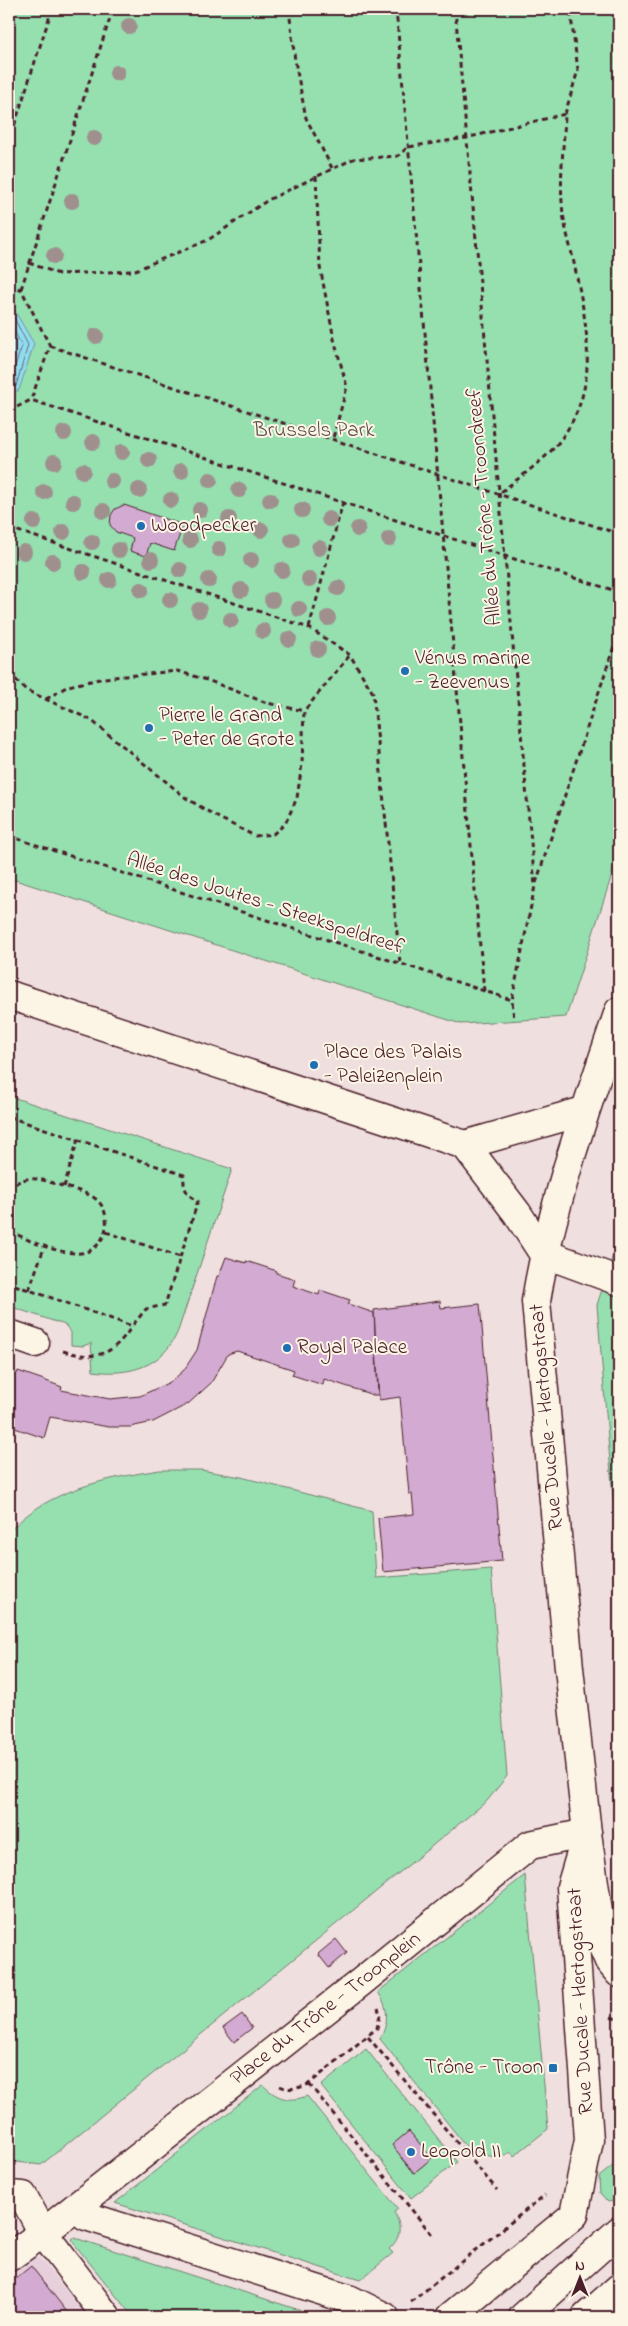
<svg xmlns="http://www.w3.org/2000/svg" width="628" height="2326" font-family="'Indie Flower',sans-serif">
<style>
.built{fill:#e7cfdb}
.green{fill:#96e0b0;stroke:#70806e}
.water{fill:#90ddef;stroke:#7491a1}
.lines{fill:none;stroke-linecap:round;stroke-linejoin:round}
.shore{stroke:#666b79;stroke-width:1}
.building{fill:#d3abd2;stroke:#4a1f2b}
.minor-casing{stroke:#4a1f2b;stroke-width:31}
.major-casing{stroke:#4a1f2b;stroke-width:31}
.highway-casing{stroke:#4a1f2b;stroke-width:31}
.path{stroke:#4a1f2b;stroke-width:3;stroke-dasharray:5 4;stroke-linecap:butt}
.minor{stroke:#fcf5e5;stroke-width:28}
.major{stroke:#fcf5e5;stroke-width:28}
.highway{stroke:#fcf5e5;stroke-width:28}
.tree{fill:#9f908e}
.poi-dot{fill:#1f6fb2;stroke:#fcf5e5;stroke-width:2}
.labels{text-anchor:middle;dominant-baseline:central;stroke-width:4;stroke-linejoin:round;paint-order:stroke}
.park-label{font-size:21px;fill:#5d4f4c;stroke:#fcf5e5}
.street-label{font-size:21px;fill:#4a1f2b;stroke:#fcf5e5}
.poi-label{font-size:21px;fill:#4a1f2b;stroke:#fcf5e5;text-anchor:start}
</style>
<rect width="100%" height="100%" fill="#f0dfdf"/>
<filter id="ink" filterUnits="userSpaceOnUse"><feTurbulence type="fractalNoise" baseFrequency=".02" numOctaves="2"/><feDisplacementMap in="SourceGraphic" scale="10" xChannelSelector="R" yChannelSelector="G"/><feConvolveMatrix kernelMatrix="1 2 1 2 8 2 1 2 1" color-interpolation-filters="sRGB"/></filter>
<g filter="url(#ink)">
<polygon class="built" points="32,2258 38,2258 45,2265 87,2317 9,2317 9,2272 21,2262"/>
<g class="green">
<polygon points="9,9 619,9 619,853 566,1017 461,1024 9,878"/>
<path d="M9,1096l223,73 -54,162c-15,36 -49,45 -85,40l-2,-28 -8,3 -12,-1v-13l-6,-7 -56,-19z"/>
<polygon points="619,1236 619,1570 597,1305"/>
<path d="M160,1470h41l40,7 131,34 4,67 115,-9 16,207 -20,25 -446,364 -32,-4v-629c37,-42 98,-54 151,-62z"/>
<path d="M525,1875l23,254 -34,27 -3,-4c-13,8 -26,5 -37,-4l-4,3 -90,-112c9,-17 9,-31 -2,-47z"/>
<polygon points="366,2049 457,2162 411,2198 321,2086"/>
<path d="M263,2085c13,13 26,18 44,11l91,113 -4,3c8,14 7,26 -5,37l4,4 -33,27 -245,-77z"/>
<polygon points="619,2161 619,2200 608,2202 600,2193 599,2177"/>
<polygon points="73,2238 75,2238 315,2315 312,2317 133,2317 72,2241"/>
</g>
<polygon class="water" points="9,301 34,344 19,390 9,395"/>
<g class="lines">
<g class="shore">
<polyline points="9,308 28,345 16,386 9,390"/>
<polyline points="9,321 22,346 9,383"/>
</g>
</g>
<g class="building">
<polygon points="124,505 183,525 174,551 150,543 146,556 130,551 133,538 116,532 110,525 111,515 115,509"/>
<polygon points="226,1257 246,1263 246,1261 277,1271 276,1273 295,1279 293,1286 319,1295 320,1290 350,1300 348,1304 374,1313 378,1395 373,1395 324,1379 323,1385 292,1375 294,1370 237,1351 228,1354 211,1383 188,1404 153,1422 130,1427 109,1427 50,1417 44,1438 9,1426 9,1371 17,1374 18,1371 41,1379 62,1387 61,1390 110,1399 140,1396 172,1381 184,1370 197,1350 217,1276 219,1276"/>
<polygon points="440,1301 441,1308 480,1304 502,1561 383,1572 378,1518 414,1514 412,1494 409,1494 400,1397 379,1400 374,1310"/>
<polygon points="336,1939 347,1953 329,1968 318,1954"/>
<polygon points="242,2014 252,2028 234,2042 223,2028"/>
<polygon points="409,2131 432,2158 414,2173 392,2145"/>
<polygon points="31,2266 71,2317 9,2317 9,2284"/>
</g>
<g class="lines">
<defs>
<g id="minor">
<polyline points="543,1253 619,1281"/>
<polyline points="9,1334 35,1343"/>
<polyline points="9,2195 23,2196 43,2233 107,2317"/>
<polyline points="76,2207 86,2216 351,2300 385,2317"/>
<polyline points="9,2257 43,2233 361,1982 530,1845 587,1833 571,1887 589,2140 574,2215 450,2317"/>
</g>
<g id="major">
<polyline points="9,995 465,1145 517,1213 543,1253"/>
<path d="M619,1011c-32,96 -67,190 -83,290l33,367 18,165 16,114 6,14 10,12"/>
<polyline points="465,1145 584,1111"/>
<polyline points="523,2317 619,2231"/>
</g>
<polyline id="highway" points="586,2317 619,2288"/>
</defs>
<use href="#minor" class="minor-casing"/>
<use href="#major" class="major-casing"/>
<use href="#highway" class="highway-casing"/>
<g class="path">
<polyline points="289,9 295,61 306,118 332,168"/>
<polyline points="396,9 484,991"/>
<polyline points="455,9 535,886 512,1000 514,1020"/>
<polyline points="565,114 578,70 570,9"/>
<polyline points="9,142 52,9"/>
<polyline points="316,176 320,267 334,339 347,387 333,438"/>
<path d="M29,263l30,11 74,-3 75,-31 60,-40 85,-41 45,-3 10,-9 58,-9 99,-24c-1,29 -5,59 -3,88 1,23 10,48 14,71 14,64 24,127 -26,179 -15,15 -34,28 -50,41"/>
<polyline points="9,286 21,289 50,346 31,400"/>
<polyline points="21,289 113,9"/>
<polyline points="50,346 619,534"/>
<polyline points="9,411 31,400 505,556 619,592"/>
<polyline points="9,528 309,628 350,655 373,693 400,963"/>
<polyline points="309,628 343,502"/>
<polyline points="9,673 26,690 91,720 186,798 219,818 255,836 273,834 285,824 297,798 302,764 304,711 350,655"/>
<polyline points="46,699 68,686 104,678 177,671 207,680 267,703 304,711"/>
<polyline points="9,836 512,1000"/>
<polyline points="536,883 619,631"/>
<path d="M9,1117l175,58c-1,14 2,19 14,26l-33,104 -19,4 -14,17 -123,-43"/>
<polyline points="64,1187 78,1139"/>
<path d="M9,1190c11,-14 25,-13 41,-8 13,5 31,8 43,15 21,13 16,48 -7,55 -16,6 -66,-12 -77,-24"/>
<polyline points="106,1232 180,1257"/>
<polyline points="29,1290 45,1245"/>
<path d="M63,1351c34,10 50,4 69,-25"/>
<polyline points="611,2017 619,2020"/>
<polyline points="368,2037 497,2190"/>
<polyline points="309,2084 434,2237"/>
<path d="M280,2086c10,5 19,2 29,-2l68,-56 3,-13 -2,-7"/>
<polyline points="411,2302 545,2195"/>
</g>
<use href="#minor" class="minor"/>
<use href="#major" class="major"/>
<use href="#highway" class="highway"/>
</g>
<g class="tree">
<circle cx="129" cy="26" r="8"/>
<circle cx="117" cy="73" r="8"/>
<circle cx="94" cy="138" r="8"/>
<circle cx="72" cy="201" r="8"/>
<circle cx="54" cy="256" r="8"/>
<circle cx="96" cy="336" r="8"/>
<circle cx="64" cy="433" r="8"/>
<circle cx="93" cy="442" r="8"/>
<circle cx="122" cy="452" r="8"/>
<circle cx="149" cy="460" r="8"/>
<circle cx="54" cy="462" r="8"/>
<circle cx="83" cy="471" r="8"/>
<circle cx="181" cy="471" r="8"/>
<circle cx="210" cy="480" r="8"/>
<circle cx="112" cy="481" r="8"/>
<circle cx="139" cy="490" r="8"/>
<circle cx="239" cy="490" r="8"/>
<circle cx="44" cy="492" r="8"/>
<circle cx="171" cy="500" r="8"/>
<circle cx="270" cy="500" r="8"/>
<circle cx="73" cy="502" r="8"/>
<circle cx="200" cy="510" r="8"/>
<circle cx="302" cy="510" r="8"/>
<circle cx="103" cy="511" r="8"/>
<circle cx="229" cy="519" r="8"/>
<circle cx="329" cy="519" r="8"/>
<circle cx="34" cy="522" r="8"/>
<circle cx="358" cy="529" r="8"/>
<circle cx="261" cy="530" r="8"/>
<circle cx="63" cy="532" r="8"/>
<circle cx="389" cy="539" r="8"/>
<circle cx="190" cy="540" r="8"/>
<circle cx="292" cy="540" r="8"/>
<circle cx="92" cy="542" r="8"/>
<circle cx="319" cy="548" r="8"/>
<circle cx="219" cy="549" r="8"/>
<circle cx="119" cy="550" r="8"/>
<circle cx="24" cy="552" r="8"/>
<circle cx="151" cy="560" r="8"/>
<circle cx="251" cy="560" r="8"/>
<circle cx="53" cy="562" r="8"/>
<circle cx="180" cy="570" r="8"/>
<circle cx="282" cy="570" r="8"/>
<circle cx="83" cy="572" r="8"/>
<circle cx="309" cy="579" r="8"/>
<circle cx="109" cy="580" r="8"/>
<circle cx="209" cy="580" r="8"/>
<circle cx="338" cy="588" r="8"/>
<circle cx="141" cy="590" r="8"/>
<circle cx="241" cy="590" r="8"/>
<circle cx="170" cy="600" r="8"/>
<circle cx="272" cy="600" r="8"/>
<circle cx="299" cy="609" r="8"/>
<circle cx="199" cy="610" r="8"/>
<circle cx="328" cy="618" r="8"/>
<circle cx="231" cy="620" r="8"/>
<circle cx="263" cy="631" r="8"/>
<circle cx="289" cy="639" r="8"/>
<circle cx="318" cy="649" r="8"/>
</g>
</g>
<g class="poi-dot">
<circle cx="141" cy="526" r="5"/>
<circle cx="405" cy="671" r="5"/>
<circle cx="149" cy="728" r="5"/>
<circle cx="314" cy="1065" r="5"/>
<circle cx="287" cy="1348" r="5"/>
<rect x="548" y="2063" width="10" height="10" rx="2.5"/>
<circle cx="411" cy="2152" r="5"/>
</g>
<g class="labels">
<g class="park-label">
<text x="314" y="431">Brussels Park</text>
</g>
<g class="street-label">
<text transform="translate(485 507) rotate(-95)">Allée du Trône - Troondreef</text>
<text transform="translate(265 904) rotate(18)">Allée des Joutes - Steekspeldreef</text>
<text transform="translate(547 1417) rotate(-95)">Rue Ducale - Hertogstraat</text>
<text transform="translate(581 2001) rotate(-93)">Rue Ducale - Hertogstraat</text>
<text transform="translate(326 2009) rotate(-38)">Place du Trône - Troonplein</text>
</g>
<g class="poi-label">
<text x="151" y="526">Woodpecker</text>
<text x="415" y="659">Vénus marine<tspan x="415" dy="24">- Zeevenus</tspan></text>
<text x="159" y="716">Pierre le Grand<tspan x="159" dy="24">- Peter de Grote</tspan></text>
<text x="324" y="1053">Place des Palais<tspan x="324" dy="24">- Paleizenplein</tspan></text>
<text x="297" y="1348">Royal Palace</text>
<text x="543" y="2068" text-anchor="end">Trône - Troon</text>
<text x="421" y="2152">Leopold II</text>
</g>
</g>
<rect width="628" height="2326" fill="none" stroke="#fcf5e5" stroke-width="30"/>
<rect x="15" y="15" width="598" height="2296" fill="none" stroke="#4a1f2b" stroke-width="2" filter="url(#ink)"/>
<g transform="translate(580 2278)" stroke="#fcf5e5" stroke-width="4" paint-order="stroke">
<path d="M0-4L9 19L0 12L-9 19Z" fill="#4a1f2b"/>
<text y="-8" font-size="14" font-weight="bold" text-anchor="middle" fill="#4a1f2b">N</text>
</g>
</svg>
